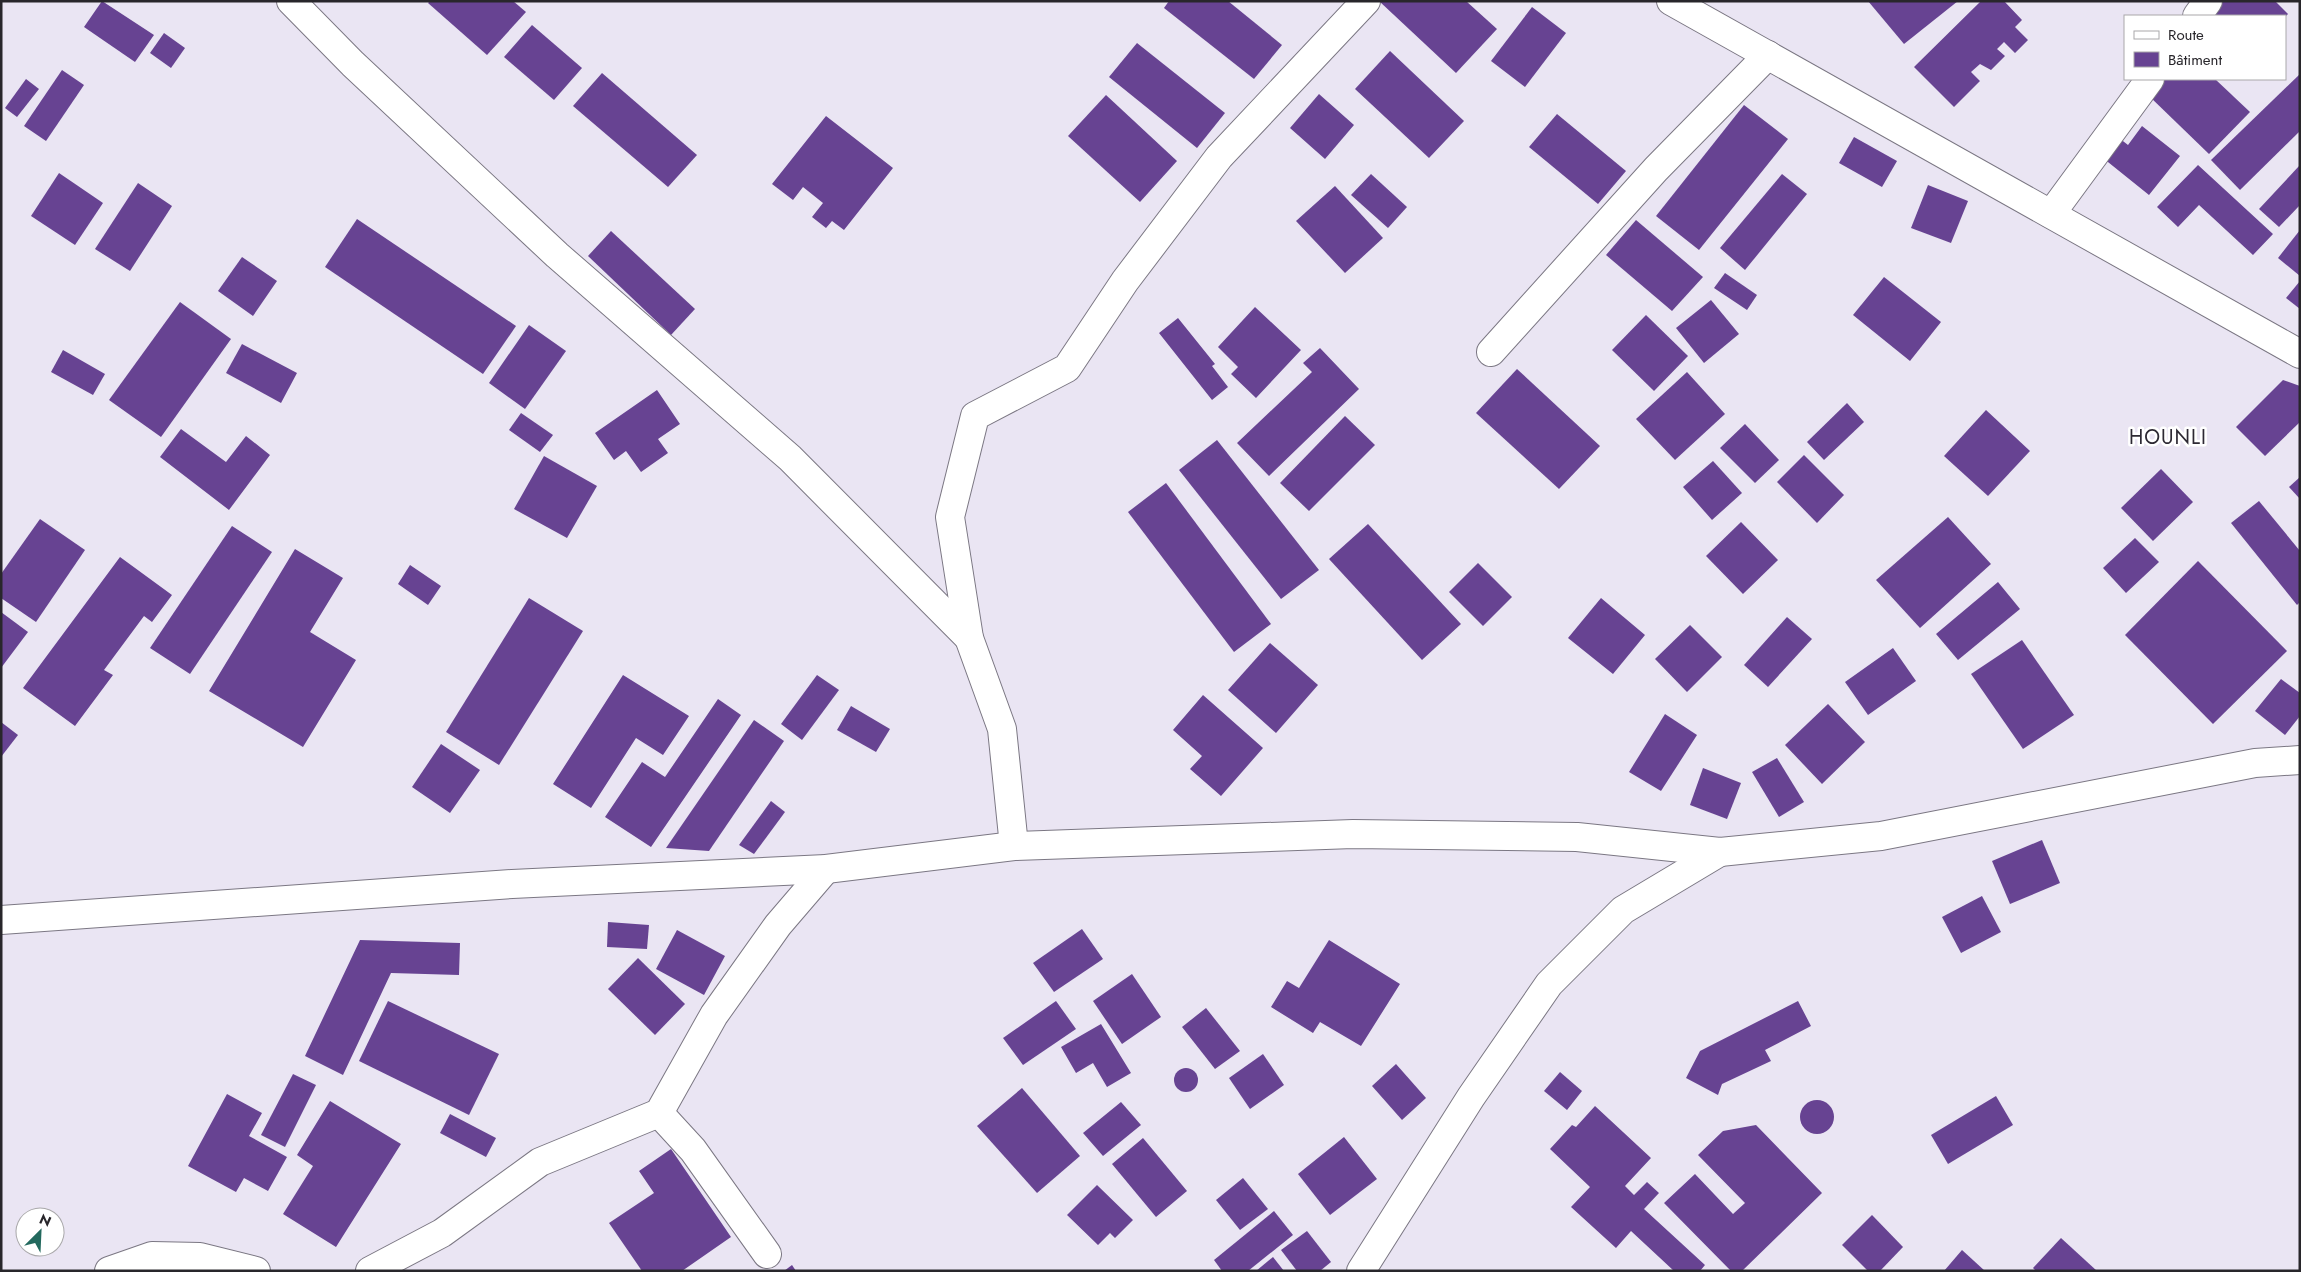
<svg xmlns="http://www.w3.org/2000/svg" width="2301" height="1272" font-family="Jost,sans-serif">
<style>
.building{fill:#674392}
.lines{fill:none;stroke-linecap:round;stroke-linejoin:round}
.minor-casing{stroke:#7b7783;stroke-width:30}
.minor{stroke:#fff;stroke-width:28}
.labels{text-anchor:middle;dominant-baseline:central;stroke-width:5;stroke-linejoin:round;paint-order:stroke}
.quarter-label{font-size:20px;letter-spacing:1px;fill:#2d2933;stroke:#fff}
</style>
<rect width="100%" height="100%" fill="#eae5f3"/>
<g class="building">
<polygon points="102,1 154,35 135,62 84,27"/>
<polygon points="430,1 513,1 526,12 487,55 428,3"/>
<polygon points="1169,1 1228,1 1282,45 1254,79 1164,8"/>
<polygon points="1379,1 1466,1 1497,29 1456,73"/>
<polygon points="1868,1 1958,1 1904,44"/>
<polygon points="1981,1 2004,1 2022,20 2015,27 2028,40 2015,53 2004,42 1997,49 2005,56 1991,70 1980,64 1971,72 1980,81 1954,107 1914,67"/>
<polygon points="2219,1 2275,1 2288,14 2286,16 2204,16"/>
<polygon points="1532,7 1566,33 1525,87 1491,61"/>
<polygon points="532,25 582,68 554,100 504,57"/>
<polygon points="164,33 185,48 171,68 150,53"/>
<polygon points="1137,43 1225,113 1197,148 1109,77"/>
<polygon points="1390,51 1464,121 1429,158 1355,89"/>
<polygon points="62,70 84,85 46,141 24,126"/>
<polygon points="602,73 697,155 668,187 573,106"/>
<polygon points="2300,74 2300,131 2240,190 2211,160"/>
<polygon points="26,79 39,89 17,117 5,108"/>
<polygon points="2163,79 2215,79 2250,112 2209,154 2148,95"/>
<polygon points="1319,94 1354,125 1325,159 1290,128"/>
<polygon points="1106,95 1177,161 1140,202 1068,136"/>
<polygon points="1744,105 1788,139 1699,250 1656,216"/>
<polygon points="1557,114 1626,171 1598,204 1529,147"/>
<polygon points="826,116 893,168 844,230 832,221 826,228 812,217 823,203 803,187 793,200 772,184"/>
<polygon points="2142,126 2180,156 2149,195 2098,154 2114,134 2128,145"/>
<polygon points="1854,137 1897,161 1882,187 1839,163"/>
<polygon points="2198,165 2273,234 2253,255 2199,205 2178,227 2157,207"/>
<polygon points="2300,165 2300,205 2279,227 2259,209"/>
<polygon points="59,173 103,203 75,245 31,216"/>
<polygon points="1371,174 1407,207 1388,228 1351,195"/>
<polygon points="1782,174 1807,194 1745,270 1720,248"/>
<polygon points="138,183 172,206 130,271 95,249"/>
<polygon points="1928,185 1968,201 1951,243 1911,228"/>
<polygon points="1335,186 1383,238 1345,273 1296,221"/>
<polygon points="357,219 516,326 483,374 325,267"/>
<polygon points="1636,220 1703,277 1672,311 1606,255"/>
<polygon points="2300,230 2300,276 2278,258"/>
<polygon points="611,231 695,309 671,335 588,256"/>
<polygon points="242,257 277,281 253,316 218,291"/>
<polygon points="1725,273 1757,295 1747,310 1714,288"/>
<polygon points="1884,277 1941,322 1910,361 1853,315"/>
<polygon points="2300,281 2300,309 2286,298"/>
<polygon points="1711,300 1739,334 1704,363 1676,328"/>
<polygon points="180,302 231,339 161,437 109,400"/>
<polygon points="1255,307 1301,350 1256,398 1231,374 1238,367 1218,347"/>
<polygon points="1646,315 1688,356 1654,391 1612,350"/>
<polygon points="1178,318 1215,364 1212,366 1228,387 1212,400 1159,333"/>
<polygon points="529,325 566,351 525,409 489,383"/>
<polygon points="242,344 297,373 281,403 226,373"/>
<polygon points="1320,348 1359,389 1269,476 1237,443 1312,372 1303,363"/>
<polygon points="63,350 105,374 93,395 51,372"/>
<polygon points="1517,369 1600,446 1559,489 1476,413"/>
<polygon points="1687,372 1725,414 1675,460 1636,419"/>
<polygon points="2283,380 2300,386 2300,422 2265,456 2236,427"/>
<polygon points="657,390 680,424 658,439 668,453 641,472 626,451 614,460 595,433"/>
<polygon points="1847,403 1864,422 1824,460 1807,442"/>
<polygon points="1986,410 2030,451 1988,496 1944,456"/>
<polygon points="521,413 553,435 540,452 509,430"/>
<polygon points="1345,416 1375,445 1309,511 1280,483"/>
<polygon points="1745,424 1779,460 1755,483 1720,448"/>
<polygon points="181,429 226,462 246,436 270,455 229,510 160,457"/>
<polygon points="1217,440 1319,570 1281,599 1179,470"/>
<polygon points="1804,455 1844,495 1817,523 1777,482"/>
<polygon points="544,456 597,486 567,538 514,509"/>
<polygon points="1713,461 1742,493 1712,520 1683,487"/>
<polygon points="2161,469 2193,502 2153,541 2121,508"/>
<polygon points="2300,477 2300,499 2289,487"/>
<polygon points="1166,483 1271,624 1234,652 1128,512"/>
<polygon points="2259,501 2300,551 2300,602 2297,605 2231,523"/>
<polygon points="1948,517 1991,564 1920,628 1876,580"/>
<polygon points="40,519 85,550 36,622 1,598 1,574"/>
<polygon points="1741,522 1778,560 1743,594 1706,556"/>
<polygon points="1368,524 1461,624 1422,660 1329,559"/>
<polygon points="232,526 272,552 190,674 150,648"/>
<polygon points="2135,538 2159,562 2126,593 2103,568"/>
<polygon points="295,549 343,578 310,632 356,660 303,747 209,691"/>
<polygon points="120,557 172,595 152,622 144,616 104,670 113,675 75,726 23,688"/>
<polygon points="2198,561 2287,651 2213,724 2125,635"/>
<polygon points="1478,563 1512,597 1483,626 1449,592"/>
<polygon points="410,565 441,586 428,605 398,584"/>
<polygon points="1998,582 2020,609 1958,660 1936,634"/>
<polygon points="529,598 583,631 499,765 446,732"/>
<polygon points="1601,598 1645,635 1613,674 1568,638"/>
<polygon points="1,612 28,632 1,668"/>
<polygon points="1787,617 1812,639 1768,687 1744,665"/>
<polygon points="1690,625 1722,657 1687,692 1655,659"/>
<polygon points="2022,640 2074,715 2023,749 1971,674"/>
<polygon points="1270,643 1318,685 1276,733 1228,690"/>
<polygon points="1893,648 1916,681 1868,715 1845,682"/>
<polygon points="623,675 689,716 663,755 636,738 591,808 553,784"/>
<polygon points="817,675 839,690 802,740 781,724"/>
<polygon points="2281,679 2300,693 2300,716 2285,735 2255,711"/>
<polygon points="1203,695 1263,748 1221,796 1190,769 1202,756 1173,730"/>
<polygon points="718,699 741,715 651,847 605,817 642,762 665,777"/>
<polygon points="1828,704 1865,742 1822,784 1785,745"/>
<polygon points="851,706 890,729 876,752 837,730"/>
<polygon points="1665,714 1697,735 1661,791 1629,772"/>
<polygon points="754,720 784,741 709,851 666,848"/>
<polygon points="1,722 18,735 1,757"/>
<polygon points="441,744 480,770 450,813 412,787"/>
<polygon points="1777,758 1804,802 1779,817 1752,772"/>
<polygon points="1703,768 1741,783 1727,819 1690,805"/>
<polygon points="771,801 785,812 754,854 739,845"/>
<polygon points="2042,840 2060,883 2010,904 1992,861"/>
<polygon points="1982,896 2001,932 1961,953 1942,917"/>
<polygon points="608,922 649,925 647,949 607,947"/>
<polygon points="1082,929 1103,959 1054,992 1033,963"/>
<polygon points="677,930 725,956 704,995 656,969"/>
<polygon points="360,940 460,943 459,975 391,973 343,1075 305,1056"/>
<polygon points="1329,940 1400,984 1361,1046 1320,1022 1313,1033 1271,1007 1287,981 1299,988"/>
<polygon points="638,958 685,1004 655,1035 608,989"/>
<polygon points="1132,974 1161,1017 1122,1044 1093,1001"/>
<polygon points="388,1001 499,1054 469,1115 359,1061"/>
<polygon points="1056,1001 1076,1029 1023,1065 1003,1038"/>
<polygon points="1798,1001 1811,1026 1765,1050 1771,1061 1722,1084 1718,1095 1686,1078 1700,1051"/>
<polygon points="1206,1008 1240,1051 1215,1069 1182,1027"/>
<polygon points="1101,1024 1131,1073 1107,1087 1093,1063 1076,1073 1061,1047"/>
<polygon points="1263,1054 1284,1085 1250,1109 1229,1078"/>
<polygon points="1396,1064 1426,1098 1402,1120 1372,1086"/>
<circle cx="1186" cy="1080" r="12"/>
<polygon points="1560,1072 1582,1091 1567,1110 1544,1091"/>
<polygon points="293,1074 316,1085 285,1147 261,1135"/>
<polygon points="1022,1088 1080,1156 1037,1193 977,1126"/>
<polygon points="227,1094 262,1113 249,1136 287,1157 268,1191 244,1178 236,1192 188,1166"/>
<polygon points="1996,1096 2013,1125 1948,1164 1931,1135"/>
<circle cx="1817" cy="1117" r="17"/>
<polygon points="330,1101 401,1144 336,1247 283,1214 313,1166 297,1155"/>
<polygon points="1121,1102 1141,1125 1103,1156 1083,1133"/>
<polygon points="1595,1106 1651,1158 1625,1186 1634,1195 1647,1182 1659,1193 1644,1209 1705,1265 1700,1271 1674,1271 1631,1231 1616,1248 1571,1207 1590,1187 1550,1149 1572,1125 1576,1127"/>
<polygon points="450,1114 496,1138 486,1157 440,1133"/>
<polygon points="1756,1125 1822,1193 1742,1271 1731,1271 1664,1203 1695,1174 1733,1214 1745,1203 1698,1155 1723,1131"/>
<polygon points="1344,1137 1377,1179 1330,1215 1298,1174"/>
<polygon points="1143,1138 1187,1191 1156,1217 1112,1164"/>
<polygon points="671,1149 731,1237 682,1271 642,1271 609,1223 654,1193 639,1171"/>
<polygon points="1243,1178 1268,1209 1240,1230 1216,1200"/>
<polygon points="1097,1185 1133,1220 1115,1238 1110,1233 1098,1245 1067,1215"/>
<polygon points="1274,1211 1293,1235 1248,1271 1222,1271 1214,1260"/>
<polygon points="1872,1215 1903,1247 1880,1271 1868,1271 1842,1245"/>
<polygon points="1307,1231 1331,1262 1320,1271 1297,1271 1281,1250"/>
<polygon points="2061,1238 2097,1271 2036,1271 2033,1268"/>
<polygon points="1962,1250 1985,1271 1944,1271"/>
<polygon points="1273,1257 1284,1271 1256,1271"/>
<polygon points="792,1265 796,1271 784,1271"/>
</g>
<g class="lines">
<defs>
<g id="minor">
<polyline points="291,1 353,64 557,255 790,458 969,638"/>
<polyline points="1671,1 2300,354"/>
<polyline points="2197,16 2208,1"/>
<polyline points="2051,214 2150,79"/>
<polyline points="1491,352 1656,169 1768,55"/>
<polyline points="1014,846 1002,729 969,638 950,517 975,416 1067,368 1125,281 1219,157 1366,1"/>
<polyline points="1,920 512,884 826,869 1014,846 1353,834 1577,837 1720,852 1881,836 2255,763 2300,760"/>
<polyline points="659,1113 693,1150 767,1254"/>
<polyline points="109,1271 152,1256 200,1257 256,1271"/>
<polyline points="370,1271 442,1233 540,1162 659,1113 714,1015 778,925 826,869"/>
<polyline points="1361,1271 1471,1097 1549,984 1623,910 1720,852"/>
</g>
</defs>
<use href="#minor" class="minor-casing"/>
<use href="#minor" class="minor"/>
</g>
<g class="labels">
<g class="quarter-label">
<text x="2168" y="437">HOUNLI</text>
</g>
</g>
<rect width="2301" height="1272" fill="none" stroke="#28262b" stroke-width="5"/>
<rect x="2124" y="15" width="162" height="65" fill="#ffffff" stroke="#a9a8aa"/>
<rect x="2134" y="31" width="25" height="8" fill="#ffffff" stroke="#a9a8aa"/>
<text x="2168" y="40" font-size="15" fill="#28262b">Route</text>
<rect x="2134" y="52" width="25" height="15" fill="#674392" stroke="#a9a8aa"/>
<text x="2168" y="65" font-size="15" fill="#28262b">Bâtiment</text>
<g transform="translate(40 1232) rotate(24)"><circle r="24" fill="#ffffff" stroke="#a9a8aa"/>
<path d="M0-4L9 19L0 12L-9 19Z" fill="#23695e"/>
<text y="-8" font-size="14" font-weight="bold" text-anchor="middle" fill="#28262b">N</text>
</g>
</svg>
